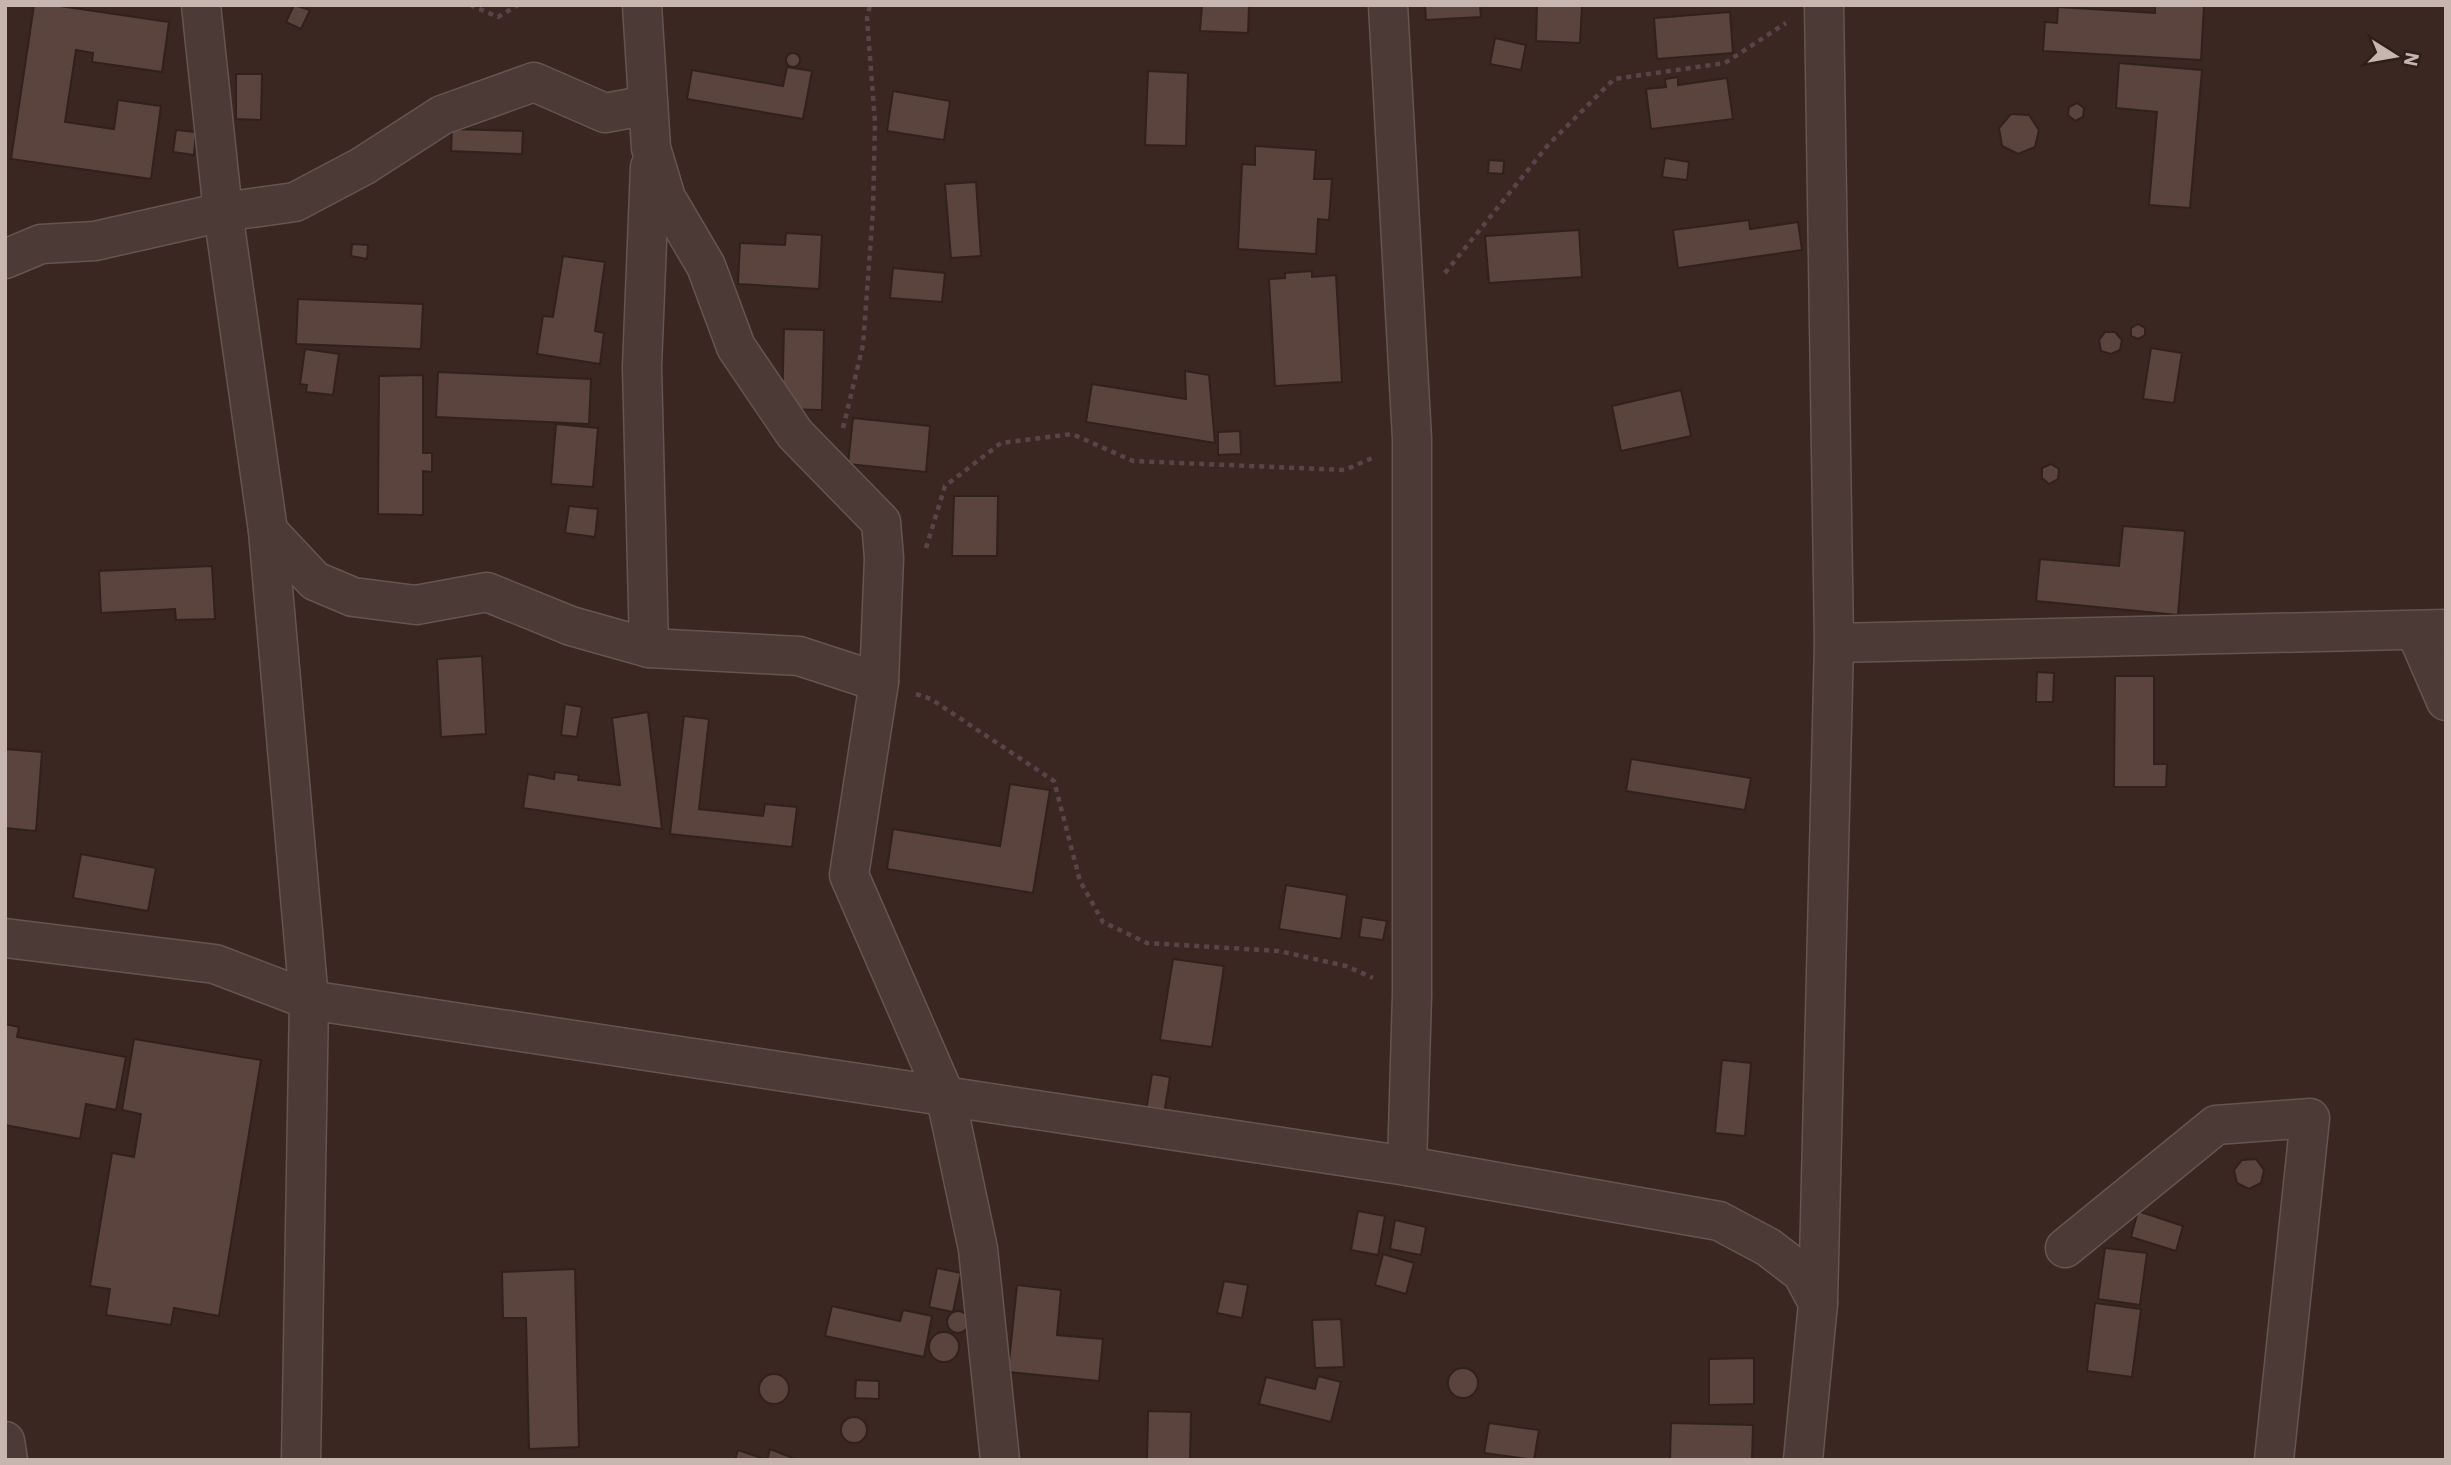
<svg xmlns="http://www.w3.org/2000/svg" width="2451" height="1465" font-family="'IBM Plex Sans',sans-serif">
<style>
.building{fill:#5b443d;stroke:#31211c;stroke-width:2}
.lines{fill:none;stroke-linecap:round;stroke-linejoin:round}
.street-casing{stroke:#655550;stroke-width:41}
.path{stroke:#5b4349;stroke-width:4.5;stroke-dasharray:5 5;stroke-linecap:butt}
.street{stroke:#4b3a35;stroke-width:38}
</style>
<rect width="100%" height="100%" fill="#3a2721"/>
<g class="building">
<polygon points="34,5 53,5 169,22 162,72 92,62 93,53 76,50 65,122 114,129 118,100 161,106 151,179 11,159"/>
<polygon points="294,5 310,10 301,29 286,22"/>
<polygon points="1202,5 1249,5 1248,33 1200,31"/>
<polygon points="1425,5 1480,5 1481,17 1426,20"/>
<polygon points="1537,5 1582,5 1580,43 1536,41"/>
<polygon points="2155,5 2204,5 2201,60 2043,51 2045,22 2057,23 2058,7 2155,13"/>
<polygon points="1730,12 1733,53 1657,59 1654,18"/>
<polygon points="1495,38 1526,45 1521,70 1490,64"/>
<circle cx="793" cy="60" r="7"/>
<polygon points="2119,63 2202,70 2190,208 2149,205 2157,112 2116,108"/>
<polygon points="787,67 812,71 803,119 687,99 692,70 783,86"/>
<polygon points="1148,71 1188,73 1186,146 1145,145"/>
<polygon points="236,74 262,74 261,120 236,119"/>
<polygon points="1678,77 1678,85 1727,78 1733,119 1651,129 1646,89 1666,87 1665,79"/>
<polygon points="893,91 950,101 944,140 887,131"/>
<polygon points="2077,103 2084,108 2083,117 2075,121 2068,115 2069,107"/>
<polygon points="2011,114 2029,115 2039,130 2035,147 2018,154 2002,146 1999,128"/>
<polygon points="452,129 523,131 522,154 451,151"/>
<polygon points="176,130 196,132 194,155 173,152"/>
<polygon points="1255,146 1316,150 1314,179 1332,179 1329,220 1318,219 1316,254 1238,249 1242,164 1255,165"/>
<polygon points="1665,158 1689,162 1687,180 1662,177"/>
<polygon points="1489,160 1504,161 1503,174 1488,173"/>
<polygon points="976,182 981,256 951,258 945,184"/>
<polygon points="1749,220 1750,229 1798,222 1802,250 1678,268 1673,230"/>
<polygon points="1579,230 1582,277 1489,283 1485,236"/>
<polygon points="786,233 822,235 819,289 738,284 740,243 785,245"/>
<polygon points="352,244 368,245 367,259 351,256"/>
<polygon points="563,256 605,262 595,331 604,333 600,364 537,354 543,316 553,317"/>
<polygon points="893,268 945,273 942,302 890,298"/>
<polygon points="1312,271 1312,277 1336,275 1342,382 1275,386 1269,279 1285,278 1285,273"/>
<polygon points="298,299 423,304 421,349 296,344"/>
<polygon points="2138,324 2145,328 2145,335 2138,339 2131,336 2131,328"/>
<polygon points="784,329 824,330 822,410 782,409"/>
<polygon points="2105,332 2115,332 2122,340 2120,350 2111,354 2101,351 2099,340"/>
<polygon points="2151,348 2182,353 2174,403 2143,399"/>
<polygon points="305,349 339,354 333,395 306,392 307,385 300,384"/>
<polygon points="1185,371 1209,375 1215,443 1086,422 1092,384 1186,399"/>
<polygon points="438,372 591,379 589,424 436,417"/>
<polygon points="423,375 423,453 432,453 432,472 423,471 423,515 378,514 379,376"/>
<polygon points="1681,390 1691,436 1621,451 1612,406"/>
<polygon points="853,418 930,426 926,472 848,464"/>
<polygon points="556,424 598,428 593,487 551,484"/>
<polygon points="1240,431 1241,454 1218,455 1218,432"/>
<polygon points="2051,464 2059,469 2058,479 2049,484 2042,478 2042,468"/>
<polygon points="954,496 998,496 997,556 952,556"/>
<polygon points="569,506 598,509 595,537 565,533"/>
<polygon points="2123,526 2185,531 2178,615 2036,601 2040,559 2119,566"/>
<polygon points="212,566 215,619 176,620 175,609 101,613 99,571"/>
<polygon points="482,656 486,734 441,737 437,659"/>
<polygon points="2037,672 2054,673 2053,702 2036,702"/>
<polygon points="2115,676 2154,676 2154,764 2167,764 2166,787 2114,787"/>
<polygon points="565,704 582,707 577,737 561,735"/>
<polygon points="648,712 662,829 523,808 528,774 554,779 555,772 579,775 578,780 620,785 612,718"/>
<polygon points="684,716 709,719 699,809 763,816 765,804 797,807 792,847 670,834"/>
<polygon points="5,749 42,752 36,831 5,828"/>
<polygon points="1631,759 1751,778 1745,810 1626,791"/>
<polygon points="1010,784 1050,790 1033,893 887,869 893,829 1000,846"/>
<polygon points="81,854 156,868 148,911 73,898"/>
<polygon points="1286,885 1347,895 1341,939 1279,929"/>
<polygon points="1362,917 1387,921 1383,940 1359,937"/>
<polygon points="1173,959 1224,966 1212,1047 1160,1040"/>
<polygon points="5,1024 19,1027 17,1037 126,1057 116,1110 86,1104 80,1139 5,1125"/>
<polygon points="134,1039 261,1060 219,1316 174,1308 171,1325 106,1315 110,1289 90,1286 112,1153 134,1157 141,1114 122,1110"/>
<polygon points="1722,1060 1751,1063 1745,1136 1715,1133"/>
<polygon points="1152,1074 1170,1077 1164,1114 1146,1110"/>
<polygon points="2256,1159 2264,1170 2261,1183 2249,1189 2237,1183 2234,1170 2242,1160"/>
<polygon points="1358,1211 1385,1216 1378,1255 1351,1250"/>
<polygon points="2138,1211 2183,1226 2176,1251 2131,1237"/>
<polygon points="1395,1220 1426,1227 1421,1255 1390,1249"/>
<polygon points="2105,1248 2147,1253 2140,1305 2098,1299"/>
<polygon points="1383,1254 1414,1263 1406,1294 1375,1285"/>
<polygon points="937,1268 961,1273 953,1312 929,1307"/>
<polygon points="575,1269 579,1447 529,1449 526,1318 503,1318 502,1272"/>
<polygon points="1224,1281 1248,1285 1242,1318 1217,1313"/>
<polygon points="1017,1285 1061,1290 1057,1335 1103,1339 1099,1381 1008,1372"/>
<polygon points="2095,1303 2141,1309 2132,1377 2087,1371"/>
<polygon points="832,1306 900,1321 903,1310 932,1316 924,1357 825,1336"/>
<circle cx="958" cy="1322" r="11"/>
<polygon points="1341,1319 1344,1367 1315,1368 1312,1320"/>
<circle cx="944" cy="1347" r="15"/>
<polygon points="1754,1358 1754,1404 1709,1405 1709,1359"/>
<circle cx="1463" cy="1383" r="15"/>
<circle cx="774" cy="1389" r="15"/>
<polygon points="1318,1376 1341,1382 1331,1422 1259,1404 1266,1377 1315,1389"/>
<polygon points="856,1380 879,1381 879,1399 855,1398"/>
<polygon points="1148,1411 1191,1412 1190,1460 1147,1460"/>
<circle cx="854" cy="1430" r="13"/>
<polygon points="1489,1423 1539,1430 1534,1460 1484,1453"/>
<polygon points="1671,1423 1753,1425 1752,1460 1670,1460"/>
<polygon points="770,1449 798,1460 735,1460 738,1450 767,1460"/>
</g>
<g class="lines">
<defs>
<g id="street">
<polyline points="201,5 223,212 268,531 309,1000 301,1460"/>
<polyline points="642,5 651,148 666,198 706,266 736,347 795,434 881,522 884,558 879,682 849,875 946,1098 978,1249 1000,1460"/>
<polyline points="1388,5 1412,439 1412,995 1407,1166"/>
<polyline points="5,259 41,244 95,241 223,212 295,202 363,166 442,115 534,82 605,113 648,105"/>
<polyline points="268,531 315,581 353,597 416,605 487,592 571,626 649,648 799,656 879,682"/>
<polyline points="2416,632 2446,701"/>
<polyline points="1834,643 2446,629"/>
<polyline points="649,648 642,367 650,167"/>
<polyline points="5,938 215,964 309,1000 1407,1166 1719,1221 1768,1247 1802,1273 1818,1303 1803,1460"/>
<polyline points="2065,1248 2216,1125 2310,1118 2274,1460"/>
<polyline points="1818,1303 1834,643 1824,5"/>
<polyline points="5,1441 8,1460"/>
</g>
</defs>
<use href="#street" class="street-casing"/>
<g class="path">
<polyline points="470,5 498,17 518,5"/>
<polyline points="1445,273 1548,145 1614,79 1725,63 1786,23"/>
<polyline points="843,428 863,345 873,211 875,122 867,18 870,5"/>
<polyline points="926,548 945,486 1001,443 1072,434 1133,461 1345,470 1372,458"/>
<polyline points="916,694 931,699 1054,781 1080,881 1103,922 1147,943 1279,951 1346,966 1373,978"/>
</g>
<use href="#street" class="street"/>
</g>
<rect width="2451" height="1465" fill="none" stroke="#c7b6b0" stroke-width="14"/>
<g transform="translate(2395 56) rotate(101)" stroke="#2f1f1a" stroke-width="5" paint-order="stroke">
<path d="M0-5L12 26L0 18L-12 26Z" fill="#c7b6b0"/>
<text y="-10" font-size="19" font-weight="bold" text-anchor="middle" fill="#c7b6b0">N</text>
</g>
</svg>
